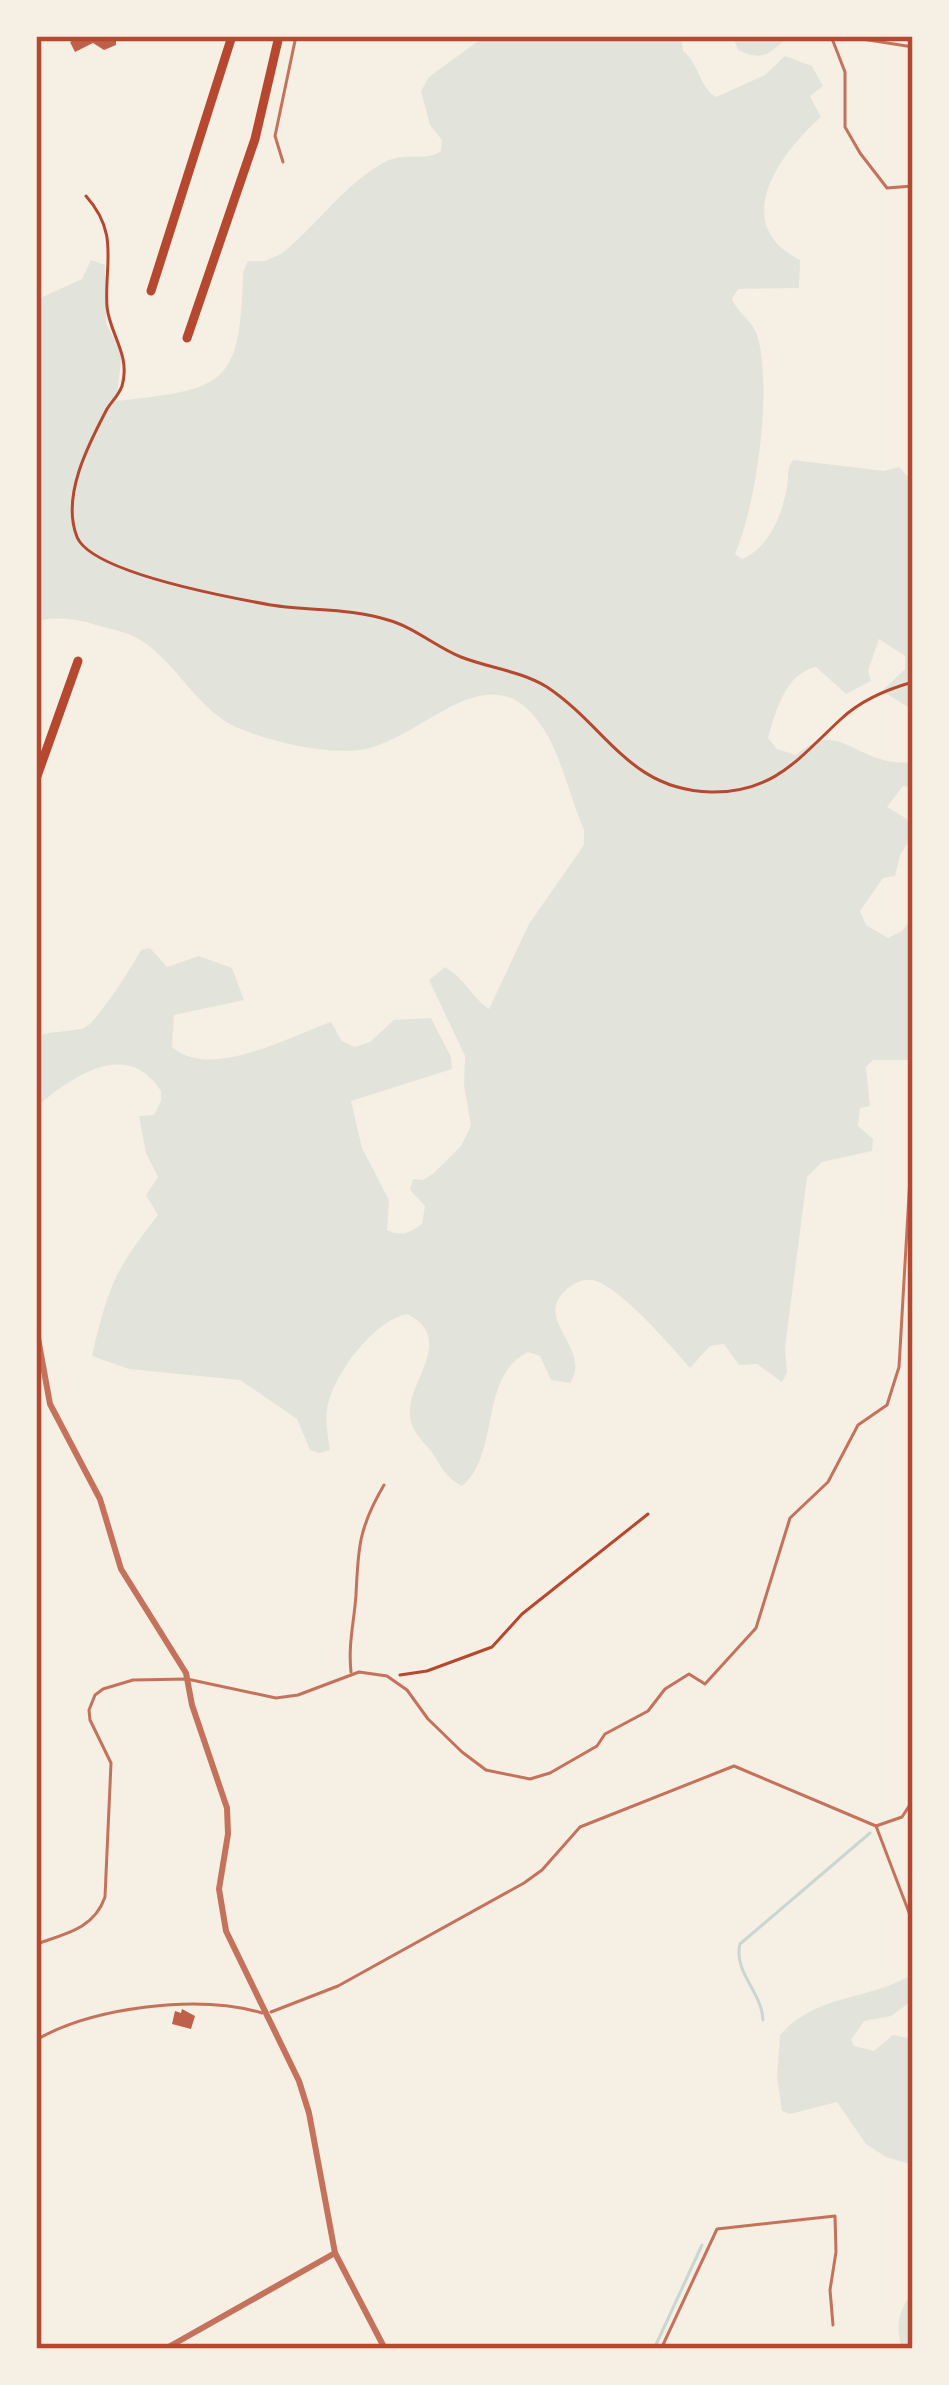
<svg xmlns="http://www.w3.org/2000/svg" width="949" height="2385" font-family="'DejaVu Sans',sans-serif">
<style>
.green{fill:#e2e4dc}
.lines{fill:none;stroke-linecap:round;stroke-linejoin:round}
.stream{stroke:#c9d6d2;stroke-width:3}
.building{fill:#bf614a}
.path{stroke:#b5482f;stroke-width:3}
.service{stroke:#c5725c;stroke-width:3}
.minor{stroke:#c5725c;stroke-width:6}
.motorway{stroke:#b5482f;stroke-width:9}
.neatline{fill:none;stroke:#b5482f;stroke-width:4.5}
</style>
<rect width="100%" height="100%" fill="#f6efe4"/>
<g class="green">
<path d="M485,36h196l2,15c17,13 15,35 33,46l49,-22 20,-19 27,10 11,20 -13,10 11,21c-41,36 -93,107 -21,143l-1,28 -61,1 -6,10c7,16 22,22 26,39 14,53 -1,165 -23,216l7,5c27,-11 40,-44 45,-72 2,-12 -1,-17 6,-27l91,11 15,-4 14,15v228l-31,-19 23,-22v-13l-26,-17 -11,32 3,10 -25,13 -30,-27c-30,6 -40,43 -48,71l9,11 19,6c36,-32 52,-4 88,5 9,3 20,2 29,3v25l-10,-2 -16,21 20,12 6,16 -13,20 -5,21 -12,2 -23,33 6,14 22,13 14,-7 11,-15 -5,144h-35l-7,7 4,39 -10,2 -2,18 15,13 -1,12 -50,11 -15,15 -22,171 2,25 -5,9 -25,-18 -18,1 -15,-21 -14,2 -20,22c-17,-20 -74,-86 -99,-88 -9,-1 -18,4 -25,10 -34,30 27,58 4,93l-19,-3 -11,-24 -12,-4c-50,25 -27,102 -66,134 -18,-9 -21,-22 -32,-36 -11,-13 -22,-22 -20,-42 2,-30 44,-71 -3,-94 -34,7 -75,62 -80,96 -2,13 1,26 3,40l-11,3 -9,-3 -13,-31 -57,-39 -111,-11 -37,-13c16,-69 22,-85 66,-141l-12,-20 12,-18 -12,-24 -7,-37 15,-1 7,-14v-10c-35,-54 -90,-13 -125,16v-71c16,-5 33,-4 48,-8 11,-3 50,-64 57,-78l9,-2 17,19 32,-11 33,12 12,32 -70,15 -2,32c38,34 118,-11 159,-25l11,19 13,6 15,-5 24,-22 37,-2 20,39 1,12 -101,32 11,47 27,52 -2,30c14,7 22,3 35,-6l3,-18 -15,-16 3,-11 10,1 11,-7 27,-27 10,-20 -7,-41 1,-29 -36,-76 16,-13c19,11 26,29 44,42l40,-85 55,-79v-15c-13,-30 -23,-75 -41,-102 -54,-83 -119,13 -183,22 -36,4 -83,-7 -117,-20 -46,-16 -69,-75 -110,-94 -13,-6 -29,-8 -43,-13 -16,-4 -39,-7 -54,-1v-322l46,-21 9,-19 14,5 1,58 16,32 -6,46c110,-12 124,-15 127,-129l5,-11h17l16,-7c37,-29 63,-71 106,-93 18,-9 39,1 54,-10l1,-11 -12,-15 -9,-34 8,-14z"/>
<path d="M733,36h56c-20,18 -26,26 -51,14z"/>
<path d="M913,1974v26l-22,16 -27,5 -13,19 3,6 20,5 19,-16 20,4v126l-27,-8 -20,-13 -29,-42 -47,12 -8,-3 -5,-34 3,-42c37,-42 89,-34 133,-61z"/>
<path d="M913,2292v57h-11c-7,-23 -4,-38 11,-57z"/>
</g>
<g class="lines">
<g class="stream">
<path d="M763,2020c-1,-28 -30,-48 -23,-76l130,-111"/>
<polyline points="654,2349 702,2245"/>
</g>
</g>
<g class="building">
<polygon points="82,36 108,40 116,36 116,45 104,50 93,43 75,52 70,42"/>
<polygon points="182,2009 195,2016 191,2029 172,2024 175,2011 181,2013"/>
</g>
<g class="lines">
<g class="path">
<path d="M86,196c34,38 18,68 21,111 3,28 24,48 15,79 -3,9 -10,15 -15,23 -19,36 -46,88 -30,128 15,36 155,61 194,68 37,6 81,3 117,15 26,7 48,27 73,37 28,11 60,14 86,30 60,40 82,103 164,105 63,1 88,-34 130,-73 19,-18 47,-30 72,-37"/>
<polyline points="400,1675 427,1671 492,1647 522,1614 648,1514"/>
</g>
<g class="service">
<polyline points="831,36 845,72 845,127 860,153 887,188 913,186"/>
<polyline points="843,36 913,47"/>
<polyline points="283,162 275,136 296,36"/>
<path d="M351,1672c-3,-28 3,-49 5,-77 2,-47 3,-68 28,-110"/>
<polyline points="876,1826 913,1923"/>
<path d="M36,1944c29,-10 58,-15 69,-47l6,-134 -21,-43 -1,-10 6,-15 8,-6 30,-9 54,-1 89,19 22,-3 61,-23 28,4 20,14 21,29 34,33 24,18 44,9 20,-6 47,-27 8,-12 43,-23 17,-22 24,-15 16,10 51,-56 34,-110 38,-36 30,-57 29,-20 12,-38 14,-241"/>
<polyline points="271,2012 338,1986 524,1883 542,1870 580,1827 734,1766 876,1826 902,1817 913,1800"/>
<path d="M36,2040c57,-33 162,-46 226,-27"/>
<polyline points="661,2349 717,2229 835,2216 836,2252 830,2290 833,2325"/>
</g>
<g class="minor">
<polyline points="36,1327 50,1404 100,1499 121,1569 186,1673 192,1705 227,1808 228,1834 219,1889 226,1931 299,2081 309,2113 335,2253 385,2349"/>
<polyline points="165,2349 335,2253"/>
</g>
<g class="motorway">
<polyline points="151,291 232,36"/>
<polyline points="187,338 255,139 279,36"/>
<polyline points="36,661 36,660"/>
<polyline points="36,779 78,661"/>
</g>
</g>
<rect width="949" height="2385" fill="none" stroke="#f6efe4" stroke-width="78"/>
<rect x="39" y="39" width="871" height="2307" class="neatline"/>
</svg>
